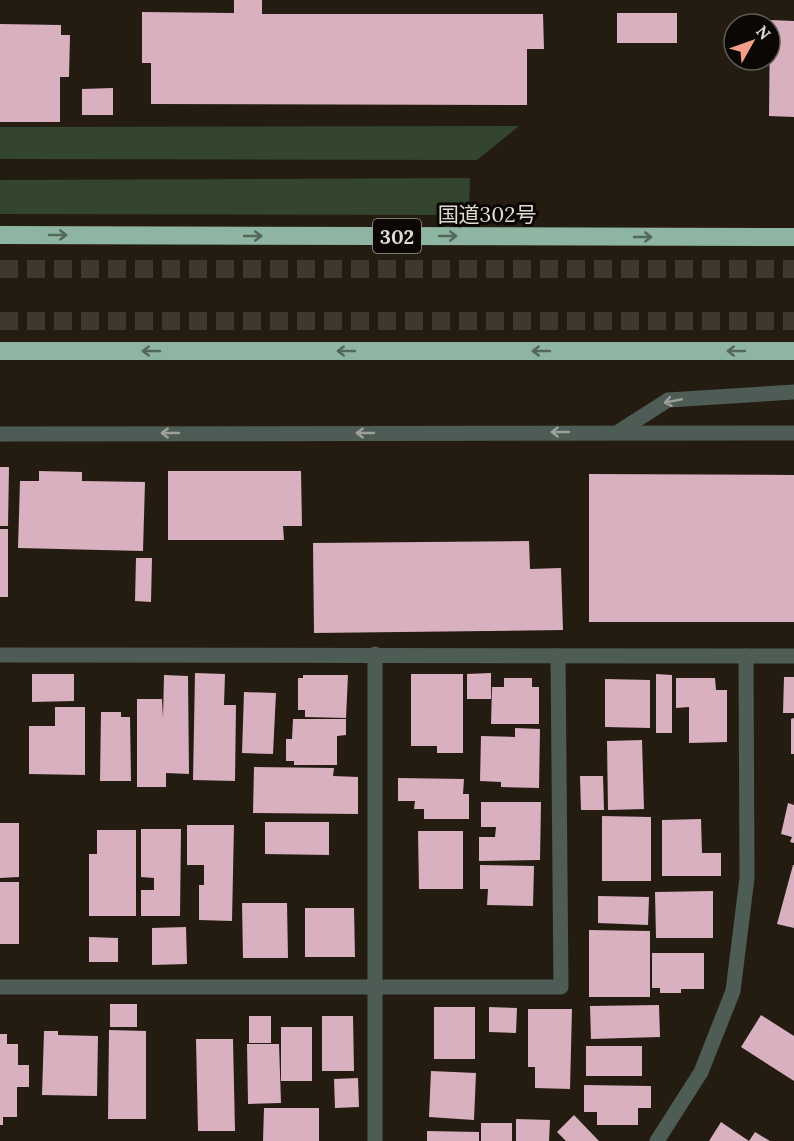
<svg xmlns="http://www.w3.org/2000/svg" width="794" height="1141" font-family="Lora,'Noto Sans JP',serif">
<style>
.green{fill:#33452e}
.building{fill:#d8b0c0}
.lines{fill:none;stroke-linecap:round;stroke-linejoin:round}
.highway-tunnel{stroke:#40382e;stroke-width:18;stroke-dasharray:18 9;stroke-linecap:butt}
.street{stroke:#4d5c54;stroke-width:15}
.highway{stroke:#8eb5a1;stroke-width:18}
.oneway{stroke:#53675a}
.oneway2{stroke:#9da199}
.labels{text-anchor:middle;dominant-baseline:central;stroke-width:6;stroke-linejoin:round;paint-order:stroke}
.shield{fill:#0a0704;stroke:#9f9b94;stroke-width:1.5}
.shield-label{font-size:20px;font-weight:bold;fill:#dfdad2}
.street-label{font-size:21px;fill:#dfdad2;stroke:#0a0704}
</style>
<rect width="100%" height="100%" fill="#241c11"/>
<g class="green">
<polygon points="519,126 477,160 0,159 0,127"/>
<polygon points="470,178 469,215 0,214 0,180"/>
</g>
<g class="building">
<polygon points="234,0 262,0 262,14 543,14 544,49 527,49 527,105 151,104 151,63 142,63 142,12 234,13"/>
<rect x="617" y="13" width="60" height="30"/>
<polygon points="770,20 794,21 794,117 769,116"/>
<polygon points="0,24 61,25 61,35 70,35 69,77 60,77 60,122 0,122"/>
<polygon points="113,88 113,115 82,115 82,89"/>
<polygon points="0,467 9,467 8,526 0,526"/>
<polygon points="39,471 82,472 82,481 145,482 143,551 18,548 20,481 39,481"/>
<polygon points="168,471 301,471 302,526 283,526 284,540 168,540"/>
<polygon points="589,474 794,475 794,622 589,622"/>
<rect x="0" y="529" width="8" height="68"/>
<polygon points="529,541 530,569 561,568 563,630 314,633 313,543"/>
<polygon points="136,558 152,558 151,602 135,601"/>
<polygon points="195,673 225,674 224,705 236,705 235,781 193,780"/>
<polygon points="491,673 491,699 467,699 467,674"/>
<polygon points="32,674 74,674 74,701 32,702"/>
<polygon points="411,674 463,674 463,753 437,753 437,746 411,746"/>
<polygon points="656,674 672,675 672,733 656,733"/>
<polygon points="164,675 188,676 189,774 166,773 166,787 137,787 137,699 162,699 163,718"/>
<polygon points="303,675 348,675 346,718 305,717 305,710 298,710 298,678 303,678"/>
<polygon points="784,677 794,677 794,713 783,713"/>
<polygon points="504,678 532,678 532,687 539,687 539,724 491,724 492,687 504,687"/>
<polygon points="676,678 715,678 716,690 727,690 727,742 689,743 689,707 676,708"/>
<polygon points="605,679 650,680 650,728 605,727"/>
<polygon points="244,692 276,693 273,754 242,753"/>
<polygon points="55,707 85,707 85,775 29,774 29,726 55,726"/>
<polygon points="101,712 121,712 121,717 130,717 131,781 100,781"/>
<polygon points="794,718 794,754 791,754 791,719"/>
<polygon points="293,719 346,719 346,735 337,736 337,765 294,765 294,761 286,761 286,739 292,739"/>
<polygon points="515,728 540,729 539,788 501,787 501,782 480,781 481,736 515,737"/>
<polygon points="642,740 644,809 608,810 607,741"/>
<polygon points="254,767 334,768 333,776 358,777 358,814 253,813"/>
<polygon points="580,776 603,776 604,810 581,810"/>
<polygon points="398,778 464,779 463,794 469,794 469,819 424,819 424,809 414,809 415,801 398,801"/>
<polygon points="481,802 541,802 540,860 479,861 479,837 495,837 496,827 481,827"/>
<polygon points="788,803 794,805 794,843 790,842 792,837 781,834"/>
<polygon points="602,816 651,817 651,881 602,881"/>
<polygon points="701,819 702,853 721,853 721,876 662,876 662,820"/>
<polygon points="265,822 329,822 329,855 265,854"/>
<polygon points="0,823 19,823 19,877 0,878"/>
<polygon points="187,825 234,825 232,921 199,920 199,885 204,885 204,865 187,865"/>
<polygon points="141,829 181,829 180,916 141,916 141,890 154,890 154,878 141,877"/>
<polygon points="97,830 136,830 136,916 89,916 89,854 97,854"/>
<polygon points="418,831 463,831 463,889 419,889"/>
<polygon points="480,865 534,866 533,906 487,905 488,889 480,889"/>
<polygon points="793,865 794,865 794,928 777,924"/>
<rect x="0" y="882" width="19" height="62"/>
<polygon points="713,891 713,938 656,938 655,892"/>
<polygon points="598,896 649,897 648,925 598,923"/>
<polygon points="242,903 287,903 288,958 243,958"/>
<polygon points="305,908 354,908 355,957 305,957"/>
<polygon points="186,927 187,964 152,965 152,928"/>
<polygon points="589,930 650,931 650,997 589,997"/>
<polygon points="89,937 118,938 118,962 89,962"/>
<polygon points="652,953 704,953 704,989 681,989 681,993 660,993 660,988 652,988"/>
<rect x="110" y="1004" width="27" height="23"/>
<polygon points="659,1005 660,1037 591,1039 590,1006"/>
<rect x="434" y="1007" width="41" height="52"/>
<polygon points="489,1007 517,1008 516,1033 489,1032"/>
<polygon points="528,1009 572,1009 570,1089 535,1088 535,1067 528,1067"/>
<polygon points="761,1015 794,1036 794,1081 741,1047"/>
<rect x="249" y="1016" width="22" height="27"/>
<polygon points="322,1016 353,1016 354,1071 322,1071"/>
<rect x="281" y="1027" width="31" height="54"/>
<polygon points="109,1030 146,1031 146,1119 108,1119"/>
<polygon points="44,1031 58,1031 58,1035 98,1036 97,1096 42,1095"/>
<polygon points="0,1034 7,1034 7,1044 18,1044 18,1065 29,1065 29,1087 17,1087 17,1117 3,1117 3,1125 0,1125"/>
<polygon points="196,1039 233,1039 235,1131 198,1131"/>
<polygon points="247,1044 279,1044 281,1103 248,1104"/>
<rect x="586" y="1046" width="56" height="30"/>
<polygon points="431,1071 476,1073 474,1120 429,1117"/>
<polygon points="358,1078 359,1107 335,1108 334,1079"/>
<polygon points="584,1085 651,1086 651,1108 638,1108 638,1125 597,1125 597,1112 584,1112"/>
<polygon points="264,1108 319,1108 319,1141 263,1141"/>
<polygon points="574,1115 599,1141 566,1141 557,1132"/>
<polygon points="516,1119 550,1120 549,1141 516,1141"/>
<polygon points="721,1122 749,1141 755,1132 770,1141 709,1141"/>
<rect x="481" y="1123" width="31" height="18"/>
<polygon points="427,1131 479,1132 479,1141 427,1141"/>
</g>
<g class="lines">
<g class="highway-tunnel">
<polyline points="0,269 794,269"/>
<polyline points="0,321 794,321"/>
</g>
<g class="street">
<polyline points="618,432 668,400 794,392"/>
<polyline points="0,434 794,433"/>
<polyline points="375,654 375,1141"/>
<polyline points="0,655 794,656"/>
<polyline points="0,987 561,987 558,656"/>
<polyline points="657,1141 701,1072 733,991 747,878 746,656"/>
</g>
<g class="highway">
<polyline points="0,235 794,237"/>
<polyline points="0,351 794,351"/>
</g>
</g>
<defs><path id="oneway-shaft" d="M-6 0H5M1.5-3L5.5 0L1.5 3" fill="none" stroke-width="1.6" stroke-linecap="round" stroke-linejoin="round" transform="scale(1.5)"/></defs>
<g class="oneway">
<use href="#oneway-shaft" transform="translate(58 235)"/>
<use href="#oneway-shaft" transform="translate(253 236)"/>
<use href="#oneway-shaft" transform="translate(448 236)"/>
<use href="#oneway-shaft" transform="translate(643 237)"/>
<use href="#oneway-shaft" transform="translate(151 351) rotate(180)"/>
<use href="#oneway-shaft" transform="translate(346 351) rotate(180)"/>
<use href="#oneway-shaft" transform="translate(541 351) rotate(180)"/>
<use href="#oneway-shaft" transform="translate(736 351) rotate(180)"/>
</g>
<g class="oneway2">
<use href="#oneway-shaft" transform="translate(673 401) rotate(169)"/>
<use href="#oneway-shaft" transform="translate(560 432) rotate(180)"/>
<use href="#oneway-shaft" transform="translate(170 433) rotate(180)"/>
<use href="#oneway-shaft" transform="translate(365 433) rotate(180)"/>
</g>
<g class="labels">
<rect class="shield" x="373" y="219" width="48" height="34" rx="4.5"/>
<g class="shield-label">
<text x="397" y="236">302</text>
</g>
<g class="street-label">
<text x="487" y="214">国道302号</text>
</g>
</g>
<g transform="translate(752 42) rotate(50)"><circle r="28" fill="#0a0704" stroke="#5f5b56" stroke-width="1.5"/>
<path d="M0-4.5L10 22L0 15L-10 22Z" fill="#f49e8a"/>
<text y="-9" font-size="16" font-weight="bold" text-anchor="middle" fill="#dfdad2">N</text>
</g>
</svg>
